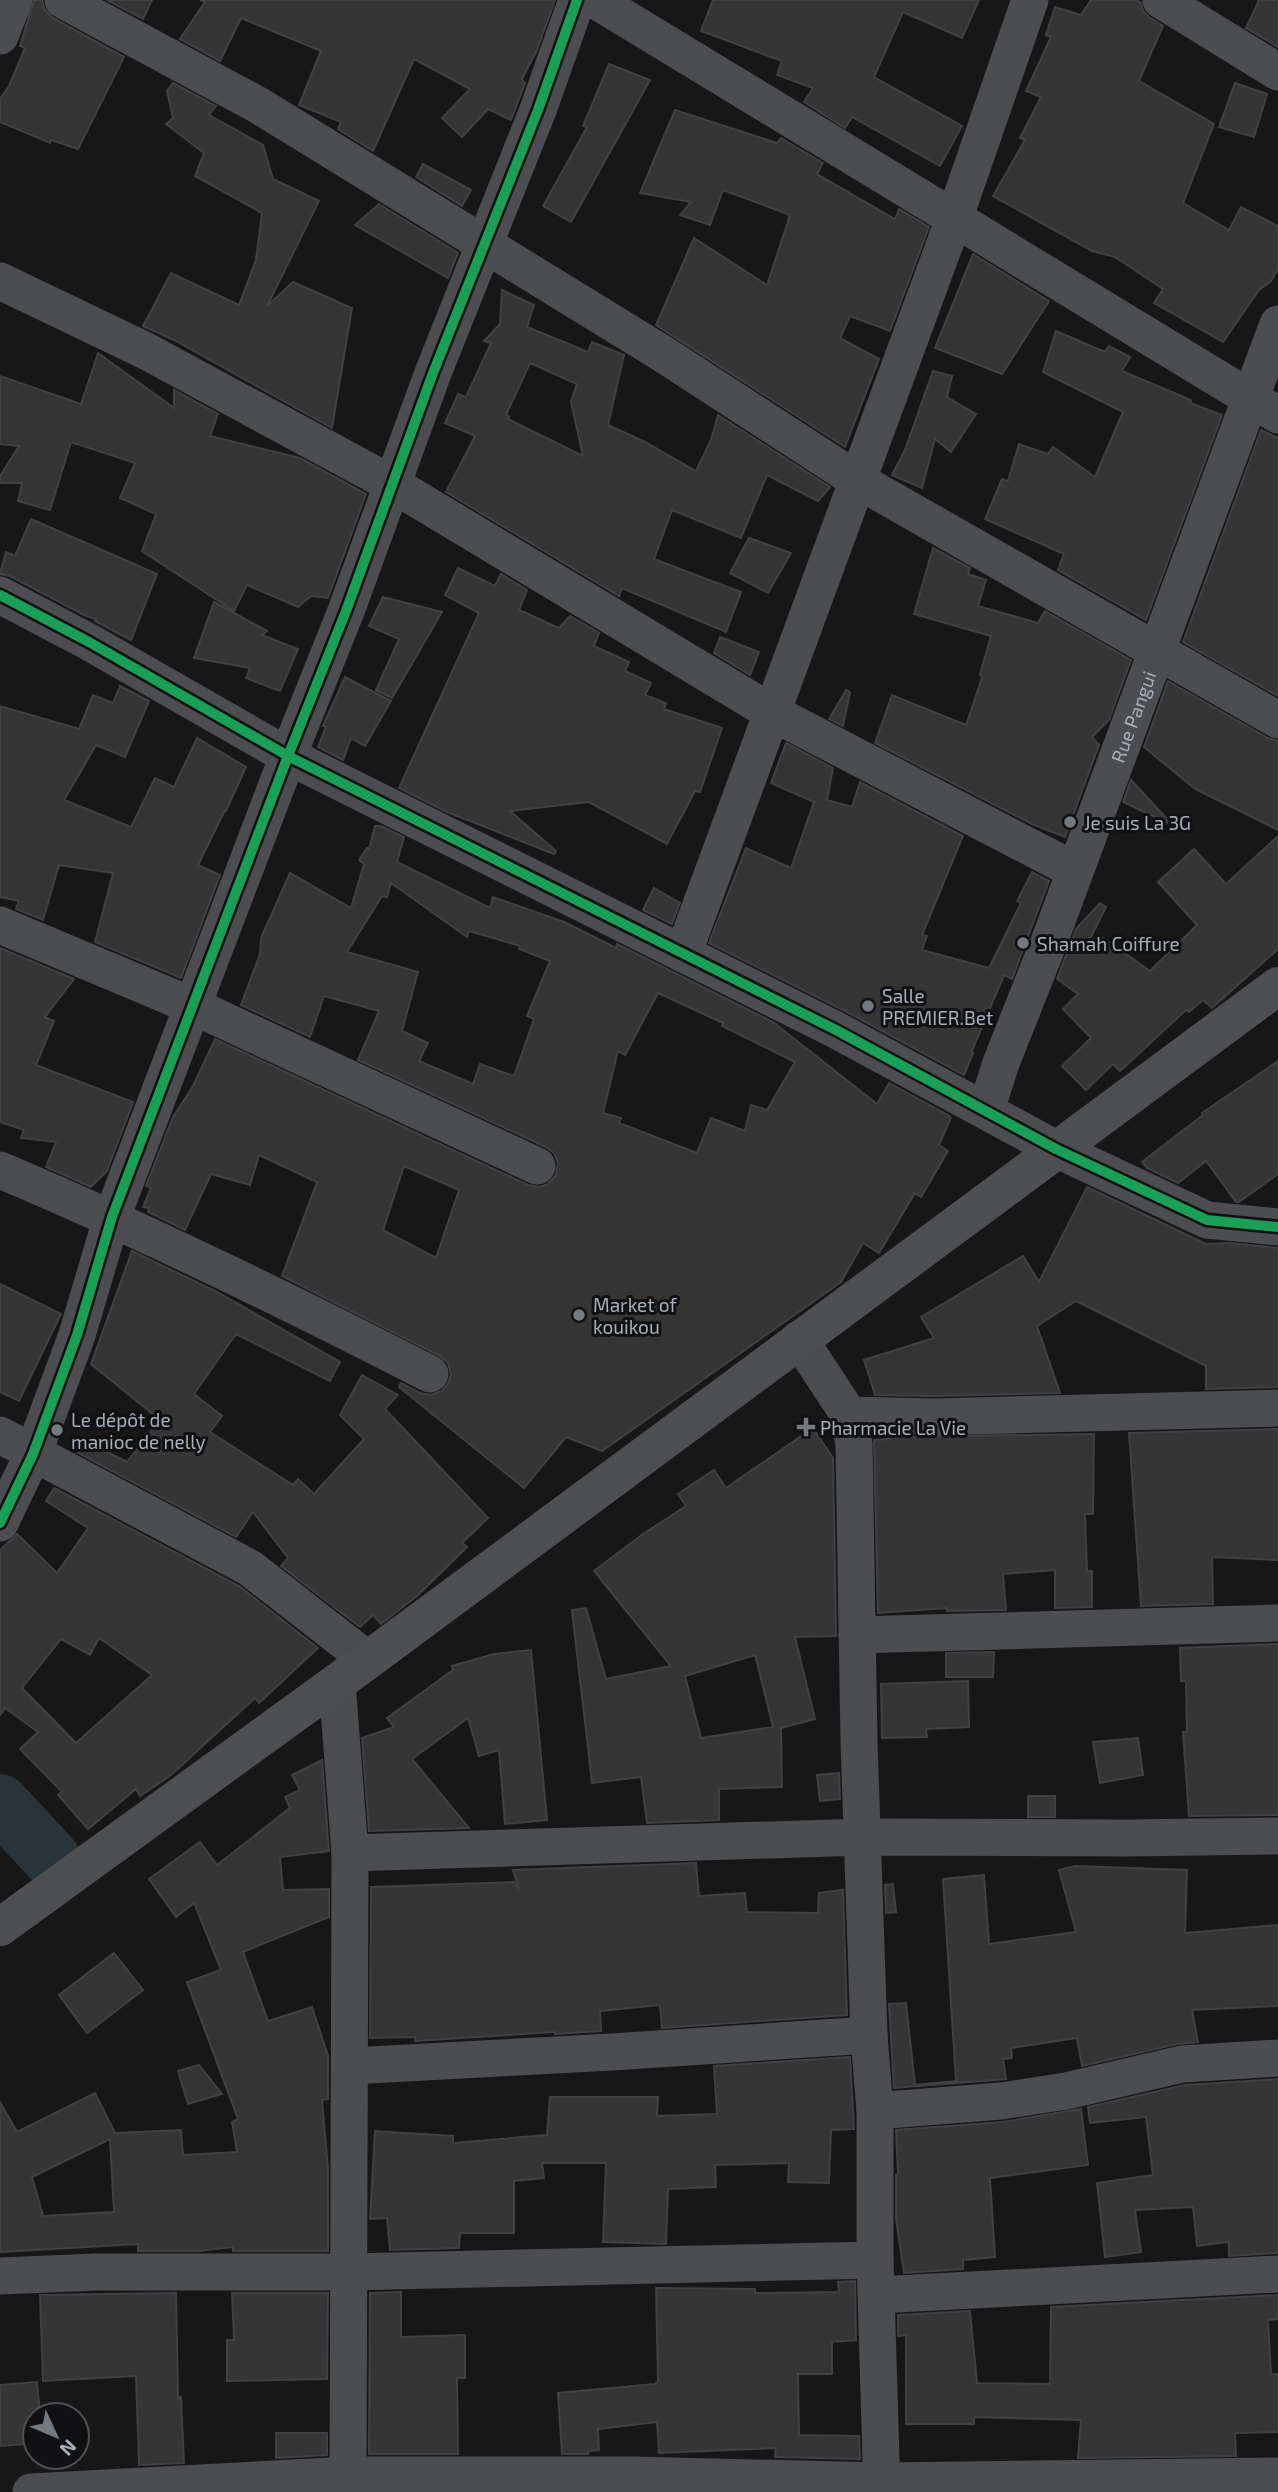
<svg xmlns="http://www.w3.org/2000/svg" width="1278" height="2492" font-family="'Exo 2',sans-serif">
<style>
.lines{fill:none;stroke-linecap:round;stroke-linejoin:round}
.river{stroke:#29343a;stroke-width:58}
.building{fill:#353536;stroke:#3f4143;stroke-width:2;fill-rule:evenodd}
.street{stroke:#4b4d50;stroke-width:37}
.highway{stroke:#4e4f52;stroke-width:38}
.cycleway-casing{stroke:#111113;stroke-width:15}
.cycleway{stroke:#1a9f57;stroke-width:10}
.poi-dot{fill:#757a80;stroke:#111113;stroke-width:2.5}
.labels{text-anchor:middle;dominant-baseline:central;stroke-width:6;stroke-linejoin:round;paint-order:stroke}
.street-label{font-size:19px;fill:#a7afb9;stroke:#111113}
.poi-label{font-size:19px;fill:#a7afb9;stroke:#111113;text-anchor:start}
</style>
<rect width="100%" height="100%" fill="#171717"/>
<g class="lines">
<polyline class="river" points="0,1803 51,1858"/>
</g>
<g class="building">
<polygon points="34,0 42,0 45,10 53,18 124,57 78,149 51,140 50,143 0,122 0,99 9,86 25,48 20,46"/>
<polygon points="107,0 152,0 143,19"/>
<polygon points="200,0 555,0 537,50 522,79 525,83 511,120 488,109 462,137 442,118 470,89 414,59 373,151 338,129 341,122 299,105 321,51 241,18 220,61 180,39 205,2"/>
<polygon points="713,0 979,0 962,38 903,12 874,77 962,126 940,166 852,117 845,128 804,102 813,88 777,75 782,61 701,31"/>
<polygon points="1091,0 1136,0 1141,3 1143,11 1149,17 1163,26 1139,81 1214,124 1183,203 1229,230 1241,207 1278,226 1278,269 1271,281 1259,290 1223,342 1154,303 1163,289 1115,257 1092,251 993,196 1025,140 1020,138 1041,97 1026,91 1051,37 1046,35 1055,7 1081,15"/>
<polygon points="1259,0 1278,0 1278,47 1246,28"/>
<polygon points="609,64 650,80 571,222 543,206 587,127 583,126"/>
<polygon points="173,83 216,106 209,115 263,145 273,179 319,201 267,306 293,282 352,308 332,428 174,340 143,326 171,273 239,305 256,260 262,213 195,176 204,153 166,124 173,118 167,91"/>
<polygon points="1235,83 1267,94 1254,137 1219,127"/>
<polygon points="675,110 777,143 781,138 823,163 817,174 895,219 899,209 929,227 890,331 850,316 840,338 879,359 845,447 656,325 694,238 767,285 790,215 723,190 710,225 680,215 691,202 640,193"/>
<polygon points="423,164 471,190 462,206 416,177"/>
<polygon points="379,204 458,253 448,278 355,225"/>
<polygon points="973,254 1049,301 1002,374 935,348"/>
<path d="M502,290l32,15 -7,22 61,25 4,-10 32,13 -16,70 37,17 51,29 15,-31 7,-25 112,72 -12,14 -51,-26 -26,63 -69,-28 -18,49 87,33 -15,40 -104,-44 -3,8 -173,-104 29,-56 -30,-13 13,-29 8,3 25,-54 -7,-2 16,-17zM530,363l47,21 -6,18 12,54 -75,-37 1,-2 -3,-2z"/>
<polygon points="1056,331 1105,352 1109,346 1130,357 1122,371 1191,400 1190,403 1222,415 1146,620 1058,570 1064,554 985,519 1002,479 1008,481 1019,444 1048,454 1053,447 1095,477 1123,412 1043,372"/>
<polygon points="98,353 174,408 174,390 218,414 210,436 300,458 366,494 328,598 311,596 298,607 247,585 234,611 142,551 156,514 120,498 135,463 71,442 50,510 18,501 22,483 0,483 0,476 19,446 0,444 0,376 81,404"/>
<polygon points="933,371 952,376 947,397 976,414 951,452 935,439 922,488 892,475 905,450"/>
<polygon points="1261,430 1278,438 1278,696 1183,642"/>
<polygon points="31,519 157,574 131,640 95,621 96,619 84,615 10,576 0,574 6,552 15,556"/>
<polygon points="749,538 791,553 768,593 730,573"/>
<polygon points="933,548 970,568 968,574 986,580 978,606 1038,623 1045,611 1131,660 1109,720 1092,737 1099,745 1065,837 1032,824 875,743 892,695 966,725 982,678 980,674 991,636 914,614"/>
<polygon points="458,568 495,586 501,574 527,590 519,610 559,628 570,616 599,633 594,646 629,662 625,671 651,683 645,695 666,703 664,709 722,728 700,792 695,791 667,844 589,802 510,811 556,851 554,854 447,812 399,788 479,613 445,595"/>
<polygon points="383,597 442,612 392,698 376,690 399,639 369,626"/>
<polygon points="214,602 267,631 262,635 298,649 280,691 246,678 250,668 194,658"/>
<polygon points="720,637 759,652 750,675 714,653"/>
<polygon points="345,677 391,701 365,746 351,738 343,760 318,747 326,727 323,726"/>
<polygon points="1168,681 1268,738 1278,741 1278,830 1195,789 1144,747"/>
<polygon points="120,686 149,701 125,757 96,745 64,800 131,827 155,778 174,787 197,738 246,767 226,811 225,810 198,865 220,875 181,978 95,942 113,873 59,865 43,920 16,909 19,901 0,897 0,706 79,729 93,695 113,703"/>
<polygon points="846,690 850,692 843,726 829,719"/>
<polygon points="786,743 833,768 827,800 852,807 860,782 963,836 922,935 927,936 922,950 989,968 1021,903 1017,901 1032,872 1049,881 1012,979 1004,975 971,1053 973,1053 964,1075 845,1011 709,943 746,848 791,868 814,802 771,783"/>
<polygon points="1131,780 1171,823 1170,824 1123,802"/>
<path d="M375,826h6l23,11 -7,25 93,46 3,-11 71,25 52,26 1,-4 156,78 104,82 12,-21 59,32 3,3 -12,27 9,6 -27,46 -6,-4 -36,60 -16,-10 -22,39 -239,169 -36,-14 -42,51 -125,-101 2,-4 19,10 10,2 12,-4 6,-7 3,-10 -3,-11 -8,-7 -158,-80 35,-94 -58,-27 -9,30 -39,-11 -26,56 -37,-18 1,-4 -6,-1 8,-19 -5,-2 27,-69 19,-29 23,-49 313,146 12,2 8,-3 8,-9 2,-12 -4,-10 -8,-6 -188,-87 21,-49 -55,-15 -14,41 -69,-32 19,-51 1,-16 29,-65 61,35 13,-44 -5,-4 8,-12 2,1zM391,883l76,54 2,-6 51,15 -1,3 31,12 -23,55 7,3 -20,57 -34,-12 -7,20 -54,-23 9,-18 -26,-12 16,-59 -71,-20 35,-56 5,1zM658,993l65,30 -1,3 73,36 -28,48 -16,-5 -6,26 -34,-13 -14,35 -78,-30 2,-5 -18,-5 15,-62 7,4zM404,1166l55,24 -23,68 -53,-28z"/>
<polygon points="1278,836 1278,949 1212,1008 1203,1000 1189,1012 1186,1010 1120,1071 1113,1064 1086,1090 1062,1066 1091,1038 1063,1009 1078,994 1057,979 1076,929 1100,903 1106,907 1086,947 1099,935 1150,971 1197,925 1158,882 1194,849 1226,884"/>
<polygon points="654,888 680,903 672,924 643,910"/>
<polygon points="0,948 74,979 45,1017 54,1021 36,1065 133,1102 107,1171 91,1187 46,1167 56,1142 21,1138 24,1130 0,1122"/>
<polygon points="1278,1061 1278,1174 1239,1202 1236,1202 1206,1161 1178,1183 1147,1168 1142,1162 1203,1115 1202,1113"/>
<polygon points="1087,1187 1206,1244 1230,1243 1278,1248 1278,1387 1206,1389 1206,1366 1076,1301 1037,1326 1060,1393 933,1396 875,1395 864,1360 934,1338 921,1317 1023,1256 1039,1282"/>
<polygon points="132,1251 217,1292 340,1362 330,1381 236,1334 194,1394 222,1416 210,1432 293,1485 298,1479 314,1494 364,1439 340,1415 362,1375 398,1395 385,1409 488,1518 462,1543 467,1547 417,1596 381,1624 373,1615 360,1627 281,1566 288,1558 253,1512 236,1537 78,1453 86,1441 127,1462 160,1420 91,1364"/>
<polygon points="0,1284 61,1314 19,1401 0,1392"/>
<path d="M813,1428l20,30 3,176v2l-41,1 20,82 -34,9 1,59 -63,2v31l-72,3 -6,-46 -49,6 -20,-173 14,-2 20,71 65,-13 -77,-95 49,-37 43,-28 -8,-12 36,-24 12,18zM755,1655l18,72 -72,11 -16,-62z"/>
<polygon points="1278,1429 1278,1560 1212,1557 1213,1604 1141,1606 1129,1433"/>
<polygon points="1094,1434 1093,1514 1085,1514 1087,1571 1092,1571 1092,1607 1055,1608 1055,1570 1003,1574 1006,1610 947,1611 947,1608 878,1613 874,1440 889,1439 888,1437"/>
<path d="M54,1488l185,98 79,62 -59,55 -4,-5 -84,77 -31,21 -4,-7 -48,40 -30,-34 4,-3 -42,-43 18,-17 -33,-24 -5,7v-165l17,-16 40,39 31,-45 -42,-27zM99,1638l53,37 -76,68 -54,-55 39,-49 29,16z"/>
<polygon points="1278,1644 1278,1815 1189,1816 1183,1732 1187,1732 1186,1681 1181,1681 1180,1648"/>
<polygon points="531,1650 547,1820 505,1824 499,1750 479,1756 468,1718 412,1759 469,1828 369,1831 362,1738 394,1727 387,1718 453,1670 452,1666 494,1654"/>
<polygon points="994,1652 993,1677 946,1677 946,1653"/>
<polygon points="968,1681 969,1727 926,1729 927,1737 882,1738 881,1684"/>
<polygon points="1138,1738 1143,1775 1100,1783 1093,1742"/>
<path d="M322,1760l7,91 -49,6 3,33 46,-1v28l-86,35 25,69 44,-14 16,49v43l-6,1 6,69v82h-95v-4l-35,4h-60v-7l-138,8v-150l17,30 78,-39 20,40 66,-3 2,25 54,-3 -5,-30 6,-3 -51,-137 34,-12 -27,-67 -18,14 -27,-38 51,-37 17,23 73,-57 -5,-11 15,-7 -8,-15zM110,2139l4,73 -71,4 -11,-39z"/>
<polygon points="839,1773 840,1799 820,1801 817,1775"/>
<rect x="1028" y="1796" width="27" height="21"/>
<polygon points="696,1863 699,1896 745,1893 747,1912 818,1913 819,1893 843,1890 847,2015 662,2028 660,2005 600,2011 601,2031 555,2034 555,2032 415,2041 415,2037 370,2038 371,1887 514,1882 519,1889 513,1870"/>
<polygon points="1075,1866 1187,1870 1185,1933 1278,1925 1278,2006 1192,2010 1198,2042 1177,2044 1082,2066 1077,2038 1011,2048 1012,2058 1003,2059 1006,2079 894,2088 889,2004 906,2003 915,2085 956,2081 943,1879 984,1875 989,1944 1076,1932 1059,1870"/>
<polygon points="893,1884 896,1912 886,1913 885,1885"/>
<polygon points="114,1953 143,1990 87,2033 59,1995"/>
<polygon points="850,2057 854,2129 831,2130 829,2183 788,2182 789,2163 715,2165 716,2187 668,2189 666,2244 603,2242 606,2163 542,2163 544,2178 514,2181 514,2233 460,2233 459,2248 390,2250 387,2218 370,2219 375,2131 453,2136 453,2143 547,2135 550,2097 658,2097 657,2116 717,2114 714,2066"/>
<polygon points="199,2065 222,2094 188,2104 178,2071"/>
<polygon points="1278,2079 1278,2253 1229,2256 1229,2242 1197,2246 1193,2207 1135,2210 1141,2252 1105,2257 1097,2183 1153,2175 1146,2117 1090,2123 1088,2107 1185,2085"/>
<polygon points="1081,2109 1088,2165 990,2178 995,2257 963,2260 963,2269 904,2273 896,2219 896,2175 898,2174 896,2130 1003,2122"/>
<polygon points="855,2281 856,2340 832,2342 832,2374 798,2374 799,2435 859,2436 860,2459 775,2457 776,2448 659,2453 657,2422 598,2429 599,2450 588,2451 588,2454 562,2454 558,2393 655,2384 658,2381 656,2288 755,2289 755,2293 839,2292 838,2282"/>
<polygon points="401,2292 401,2337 465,2335 465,2378 457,2378 458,2454 369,2454 370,2293"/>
<polygon points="176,2293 178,2398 181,2397 184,2463 139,2465 136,2376 43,2381 40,2295"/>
<polygon points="232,2293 328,2293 327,2379 227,2381 227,2340 234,2340"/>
<polygon points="1278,2295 1278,2319 1268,2320 1271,2374 1278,2374 1278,2432 1235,2433 1236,2456 1078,2458 1081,2420 974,2417 974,2424 906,2424 906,2335 898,2336 898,2315 970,2311 977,2383 1050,2384 1051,2307"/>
<polygon points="37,2382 40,2415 35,2415 35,2443 0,2446 0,2385"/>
<polygon points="276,2433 327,2433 327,2455 276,2458"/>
</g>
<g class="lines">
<g class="street">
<polyline points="63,0 258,105 663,354 857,480 1278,720"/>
<polyline points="595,0 1278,415"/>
<polyline points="1161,0 1278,72"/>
<polyline points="0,36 14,0"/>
<polyline points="0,281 146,351 392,484 771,712 1074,870"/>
<polyline points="0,595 89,642 288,756 836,1030 1056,1149 1207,1220 1278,1227"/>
<polyline points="0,925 193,1006 537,1166"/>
<polyline points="683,954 954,219 1030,0"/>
<path id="s1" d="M986,1110l15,-47 48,-121 229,-618"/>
<path d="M0,1170c147,62 288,131 430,204"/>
<polyline points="799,1339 849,1415 854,1445 859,1742 869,2035 875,2111 875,2260 882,2492"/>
<polyline points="849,1415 933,1417 1278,1408"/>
<polyline points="0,1435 250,1568 368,1660"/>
<polyline points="0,1523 33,1454 77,1335 112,1217 288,756 346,611 433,373 538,110 577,0"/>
<polyline points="857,1635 1278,1623"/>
<polyline points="337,1682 350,1853 348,2492"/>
<polyline points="350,1853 863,1837 1127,1838 1278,1836"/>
<polyline points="350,2066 612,2052 869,2035"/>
<polyline points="875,2111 1001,2101 1066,2091 1182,2064 1278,2058"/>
<polyline points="0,2276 97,2272 349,2272 875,2260"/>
<polyline points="877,2295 1278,2274"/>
<polyline points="31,2492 349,2475 634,2475 882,2481 1278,2476"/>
</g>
<polyline class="highway" points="0,1927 368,1660 1278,986"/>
<defs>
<g id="cycleway">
<polyline points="0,595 89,642 288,756 836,1030 1056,1149 1207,1220 1278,1227"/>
<polyline points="0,1523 33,1454 77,1335 112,1217 288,756 346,611 433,373 538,110 577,0"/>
</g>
</defs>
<use href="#cycleway" class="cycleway-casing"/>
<use href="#cycleway" class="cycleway"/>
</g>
<g class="poi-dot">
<circle cx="1070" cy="822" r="7"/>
<circle cx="1023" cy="943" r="7"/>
<circle cx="868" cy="1006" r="7"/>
<circle cx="579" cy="1315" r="7"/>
<path d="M802.5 1416.5h7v7h7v7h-7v7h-7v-7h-7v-7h7z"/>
<circle cx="57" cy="1430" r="7"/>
</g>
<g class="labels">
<g class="street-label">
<text stroke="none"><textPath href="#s1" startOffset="420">Rue Pangui</textPath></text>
</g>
<g class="poi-label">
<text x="1084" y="822">Je suis La 3G</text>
<text x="1037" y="943">Shamah Coiffure</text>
<text x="882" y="995">Salle<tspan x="882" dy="22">PREMIER.Bet</tspan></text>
<text x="593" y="1304">Market of<tspan x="593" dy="22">kouikou</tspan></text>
<text x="71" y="1419">Le dépôt de<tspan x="71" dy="22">manioc de nelly</tspan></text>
<text x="820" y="1427">Pharmacie La Vie</text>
</g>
</g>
<g transform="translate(56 2436) rotate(134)"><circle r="33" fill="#111113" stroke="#4d5055" stroke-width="2"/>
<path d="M0-5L12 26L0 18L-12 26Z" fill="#757a80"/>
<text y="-10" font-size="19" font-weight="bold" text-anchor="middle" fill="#a7afb9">N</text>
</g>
</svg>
